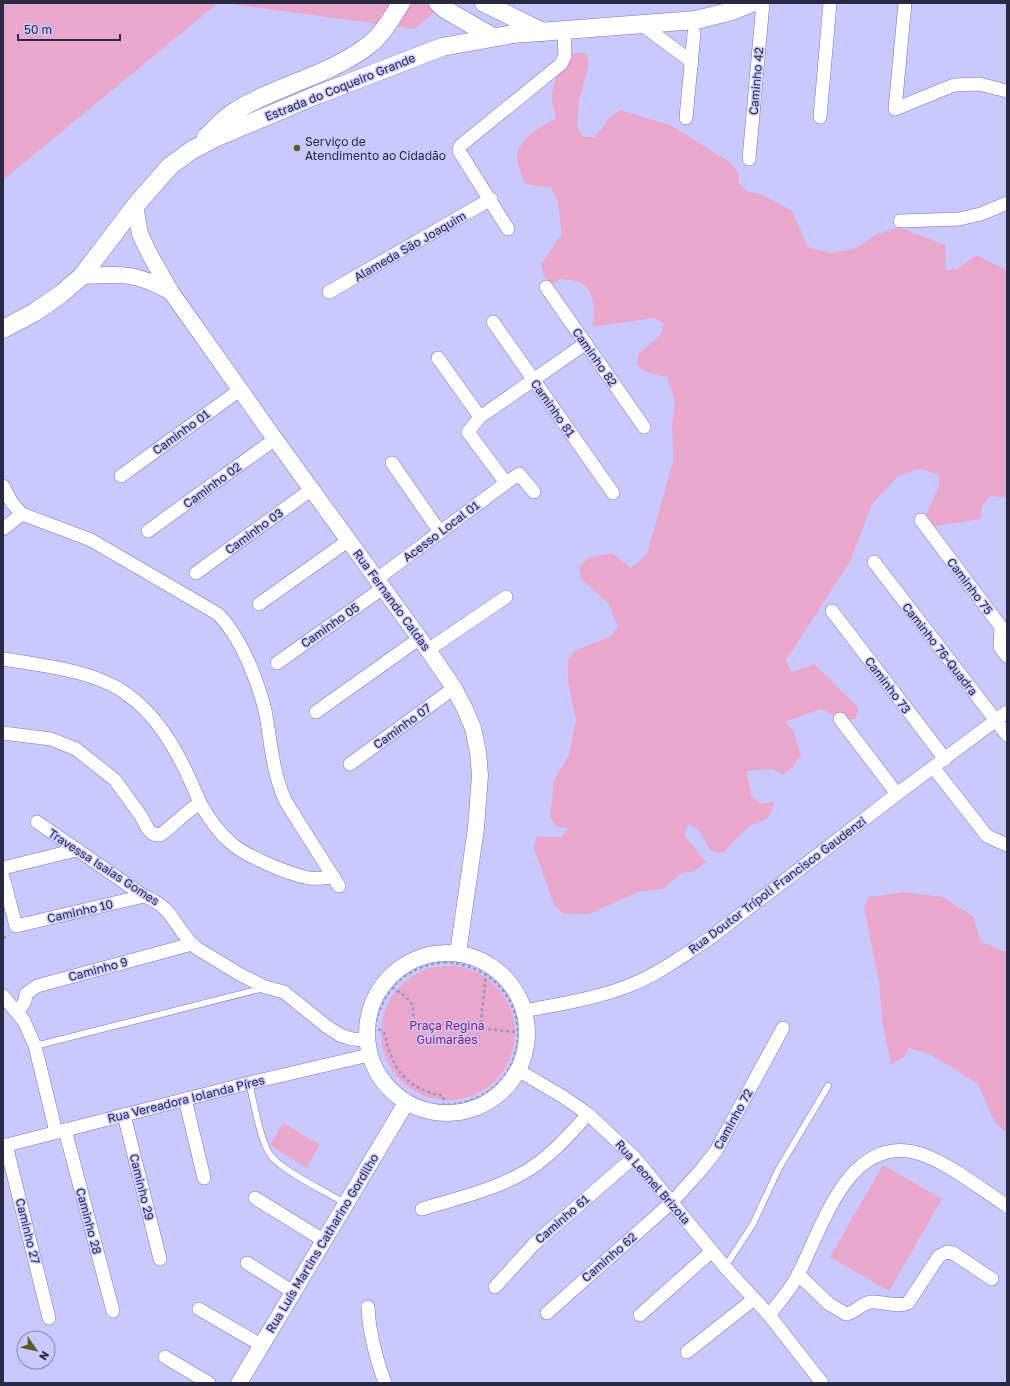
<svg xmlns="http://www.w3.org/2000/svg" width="1010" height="1386" font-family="'Golos Text',sans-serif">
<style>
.green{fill:#e9a7cc}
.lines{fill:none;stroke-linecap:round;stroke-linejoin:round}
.service-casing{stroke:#7876b3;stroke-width:7}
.minor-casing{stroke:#7876b3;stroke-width:14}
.tertiary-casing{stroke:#7876b3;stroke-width:17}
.secondary-casing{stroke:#7876b3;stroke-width:19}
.path{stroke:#9595c2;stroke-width:2.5;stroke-dasharray:3 3;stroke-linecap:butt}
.service{stroke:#fff;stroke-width:6}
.minor{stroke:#fff;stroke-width:13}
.tertiary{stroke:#fff;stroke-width:16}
.secondary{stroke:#fff;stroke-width:18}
.poi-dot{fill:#5f5b28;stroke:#c9c9ff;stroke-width:1.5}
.labels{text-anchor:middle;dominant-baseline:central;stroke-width:3;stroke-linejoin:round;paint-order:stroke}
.street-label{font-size:12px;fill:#2a2943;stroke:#c9c9ff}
.poi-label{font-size:12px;fill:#2a2943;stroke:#c9c9ff;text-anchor:start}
.park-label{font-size:12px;fill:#8f206a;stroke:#c9c9ff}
</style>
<rect width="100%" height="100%" fill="#c9c9ff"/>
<g class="green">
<polygon points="3,3 218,3 3,180"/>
<polygon points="223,3 445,3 415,29"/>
<path d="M574,53h12l3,11 -10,36 -2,26 6,11h12l15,-20 10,-7 50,15 60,37 8,10 1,12 10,8 12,2 31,17 16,36 22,6 24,-4 21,-14 24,-8 46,18 1,25 11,-1 19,-14 28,14 3,4v225l-17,-2 -8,10 -1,13 -47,7 -10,-7 15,-33v-11l-18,-6 -23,7 -26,28 -22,58 -64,98 6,12 22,-8 44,43 -2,12 -12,1 -23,-11 -36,13 8,8 8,25 -8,12 -10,8 -11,-6 -25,2 4,24 10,9 13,-2c-5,23 -9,15 -24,24 -10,7 -19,19 -27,27l-12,-2 -12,-21 -10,-6 -5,11 22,27 -12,9 -12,2 -19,16 -25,3 -49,22h-25l-10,-9 -20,-57 2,-11h25l8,-9 -12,-1 -7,-10 4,-37 15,-25 7,-35 -8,-38v-23l8,-9 34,-13 8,-10 -10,-24 -27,-24 -2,-12 9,-9 24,-5 19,15 16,-14 26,-93 -1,-36 3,-24 -8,-24 -21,-5 -9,-8 2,-11 21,-17 4,-12 -10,-6 -62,9c3,-13 3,-37 -11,-44 -6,-3 -14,-3 -20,-4l-11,6 -6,-9 -3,-12 21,-30 -5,-35 -6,-11 -26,-4c-2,-7 -7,-16 -8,-24 -1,-21 24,-34 39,-41 -1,-8 -5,-18 -4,-25 2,-15 10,-32 22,-41z"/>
<polygon points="904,892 943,897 974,917 980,941 1002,951 1007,951 1007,1134 993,1119 978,1084 933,1056 910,1048 903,1058 891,1064 882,1021 879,982 864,908 868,897"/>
<circle cx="448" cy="1033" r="67"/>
<polygon points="283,1123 320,1145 306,1168 270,1145"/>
<polygon points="883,1165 942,1199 889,1291 830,1257"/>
</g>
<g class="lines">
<defs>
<g id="service">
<polyline points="35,1046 264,988"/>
<path d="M249,1083c5,18 11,60 23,74 13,15 54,35 73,46"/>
<polyline points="725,1267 753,1224 778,1170 828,1086"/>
</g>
<g id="minor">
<polyline points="905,3 895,109 954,85 979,84 1007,91"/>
<polyline points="641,24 692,62"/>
<polyline points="820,117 830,3"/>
<polyline points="686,118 694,33"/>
<polyline points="749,159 763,3"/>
<polyline points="900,221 959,219 981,214 1007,203"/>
<polyline points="508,229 459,151 460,146 561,64 565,56 564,31"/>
<polyline points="546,287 644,427"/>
<polyline points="329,292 491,199"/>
<polyline points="493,322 613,493"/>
<polyline points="438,358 480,417"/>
<polyline points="392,463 440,532"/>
<polyline points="121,476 241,389"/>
<path d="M3,486l9,17 10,11 69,26 127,74c23,23 41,69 48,101 5,30 7,60 20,87l53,84"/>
<polyline points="534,492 519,474 506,483 468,432 480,417 586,343"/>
<polyline points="921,520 1001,627 1000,647 1007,656"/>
<polyline points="3,529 22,514"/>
<polyline points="148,531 275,439"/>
<polyline points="874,562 1007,735"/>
<polyline points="196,573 312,489"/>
<polyline points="377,579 506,483"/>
<polyline points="259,604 349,540"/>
<polyline points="832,611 945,759"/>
<polyline points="428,650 506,597"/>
<path d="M3,659c38,6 94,12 125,36 35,25 56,69 72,108"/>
<polyline points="277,663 383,588"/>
<polyline points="316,712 420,638"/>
<polyline points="840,719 897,794"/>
<path d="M3,733l48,6 25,10 39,31 26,36 7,13 5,5 7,1c14,-10 25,-23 40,-32 8,14 18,29 30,39 14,14 59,32 79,36 8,1 16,0 25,-1"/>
<polyline points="350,764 454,688"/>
<polyline points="933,767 987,836 1007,845"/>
<path d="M37,822l107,74c32,12 31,36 54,53l43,26 24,12 19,5 42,34 14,9 12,4 14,1"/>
<polyline points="3,868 76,850"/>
<polyline points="3,877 16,926 144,896"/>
<polyline points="3,996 24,1021 35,1046 56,1132"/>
<path d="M524,1011c35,-7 71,-12 104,-25 29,-11 56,-31 82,-48l187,-144 110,-82"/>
<polyline points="18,1012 25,1001 26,994 37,986 192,944"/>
<polyline points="518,1070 565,1098 588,1114 634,1157 725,1267 769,1315 822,1383"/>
<polyline points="185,1099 204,1178"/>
<polyline points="124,1115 160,1259"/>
<polyline points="65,1130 113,1311"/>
<polyline points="6,1145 49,1318"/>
<polyline points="3,1146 249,1083 369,1055"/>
<polyline points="255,1198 323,1240"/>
<path d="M422,1209c39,-12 82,-21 115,-45 19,-14 35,-32 51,-50"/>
<polyline points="247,1263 293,1292"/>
<path d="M798,1274l31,30 17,10c9,-1 15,-11 25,-12 13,-1 24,6 37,1l31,-47 8,-4 6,1 39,26"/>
<polyline points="495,1287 534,1244 634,1157"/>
<path d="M368,1307c1,27 8,51 17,76"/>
<polyline points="199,1309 261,1345"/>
<polyline points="547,1313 672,1202 701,1170 716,1151 783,1028"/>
<polyline points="640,1315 712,1251"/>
<path d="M769,1315c11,-14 23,-27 30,-42 24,-48 51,-142 122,-119 29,10 60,35 86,52"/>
<polyline points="687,1352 754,1299"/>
<polyline points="165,1357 209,1383"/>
</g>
<g id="tertiary">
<polyline points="135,206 140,234 150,255 171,292 275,439 428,650 454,688 464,707 473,728 478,752 480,775 476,828 458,953"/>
<path d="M82,276c39,-2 54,-4 89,16"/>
<circle cx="447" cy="1033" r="80"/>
<polyline points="239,1383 406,1103"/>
</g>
<g id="secondary">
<polyline points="438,3 446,10 493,37"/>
<polyline points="484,3 543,32"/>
<path d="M206,137c9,-8 18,-19 28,-25 42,-27 96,-36 136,-68 11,-8 24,-29 31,-41"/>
<polyline points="3,329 35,312 61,294 82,276 135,206 170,166 192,150 215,138 317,95 442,47 513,34 696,20 732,11 752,3"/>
</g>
</defs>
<use href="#service" class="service-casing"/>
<use href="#minor" class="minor-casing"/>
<use href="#tertiary" class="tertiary-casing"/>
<use href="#secondary" class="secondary-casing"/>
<g class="path">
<polyline points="3,938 9,936"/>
<path d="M444,962c101,7 96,141 -1,143l1,-9c-36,-6 -53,-27 -59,-62l-10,-8c9,-39 29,-58 69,-64z"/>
<path d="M392,987c17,13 23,12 21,35l104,10"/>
<polyline points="480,1029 486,974"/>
<polyline points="515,1054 524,1056"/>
</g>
<use href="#service" class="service"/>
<use href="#minor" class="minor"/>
<use href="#tertiary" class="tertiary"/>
<use href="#secondary" class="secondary"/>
</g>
<circle class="poi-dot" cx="297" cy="148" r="4"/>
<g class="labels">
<g class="street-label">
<text transform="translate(756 81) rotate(-85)">Caminho 42</text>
<text transform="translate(340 87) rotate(-22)">Estrada do Coqueiro Grande</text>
<text transform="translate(410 246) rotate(-30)">Alameda São Joaquim</text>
<text transform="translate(595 357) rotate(55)">Caminho 82</text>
<text transform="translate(553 408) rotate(55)">Caminho 81</text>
<text transform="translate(181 432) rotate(-36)">Caminho 01</text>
<text transform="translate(212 485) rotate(-36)">Caminho 02</text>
<text transform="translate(254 531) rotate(-36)">Caminho 03</text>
<text transform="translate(441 531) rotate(-37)">Acesso Local 01</text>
<text transform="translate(970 586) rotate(53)">Caminho 75</text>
<text transform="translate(392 600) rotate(54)">Rua Fernando Caldas</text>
<text transform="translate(330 625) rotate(-35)">Caminho 05</text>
<text transform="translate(940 649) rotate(52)">Caminho 76-Quadra</text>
<text transform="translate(888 685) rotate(53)">Caminho 73</text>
<text transform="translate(402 726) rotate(-36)">Caminho 07</text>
<text transform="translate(104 867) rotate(33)">Travessa Isaias Gomes</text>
<text transform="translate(777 885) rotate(-37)">Rua Doutor Trípoli Francisco Gaudenzi</text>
<text transform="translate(80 911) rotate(-13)">Caminho 10</text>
<text transform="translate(98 969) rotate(-15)">Caminho 9</text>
<text transform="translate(186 1099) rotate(-14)">Rua Vereadora Iolanda Píres</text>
<text transform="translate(733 1119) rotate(-61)">Caminho 72</text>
<text transform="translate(653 1182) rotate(49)">Rua Leonel Brizola</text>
<text transform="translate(142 1187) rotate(76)">Caminho 29</text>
<text transform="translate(562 1219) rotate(-41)">Caminho 61</text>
<text transform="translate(89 1221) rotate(75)">Caminho 28</text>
<text transform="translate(28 1231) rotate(76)">Caminho 27</text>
<text transform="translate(322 1243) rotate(-59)">Rua Luís Martins Catharino Gordilho</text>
<text transform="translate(609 1257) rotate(-41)">Caminho 62</text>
</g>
<g class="poi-label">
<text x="305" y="141">Serviço de<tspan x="305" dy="14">Atendimento ao Cidadão</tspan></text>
</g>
<g class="park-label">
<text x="447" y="1025">Praça Regina<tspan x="447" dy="14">Guimarães</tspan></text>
</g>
</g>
<rect width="1010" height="1386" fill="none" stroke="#2a2943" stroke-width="8"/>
<g transform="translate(36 1350) rotate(124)"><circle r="19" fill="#c9c9ff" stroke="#8989b4"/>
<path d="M0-3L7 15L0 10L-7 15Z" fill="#5f5b28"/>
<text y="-6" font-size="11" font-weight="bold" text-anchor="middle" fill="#2a2943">N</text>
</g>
<path d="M18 34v6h102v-6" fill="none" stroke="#2a2943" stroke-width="2"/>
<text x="24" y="34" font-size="12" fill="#2a2943" stroke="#c9c9ff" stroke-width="3" paint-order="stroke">50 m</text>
</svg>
